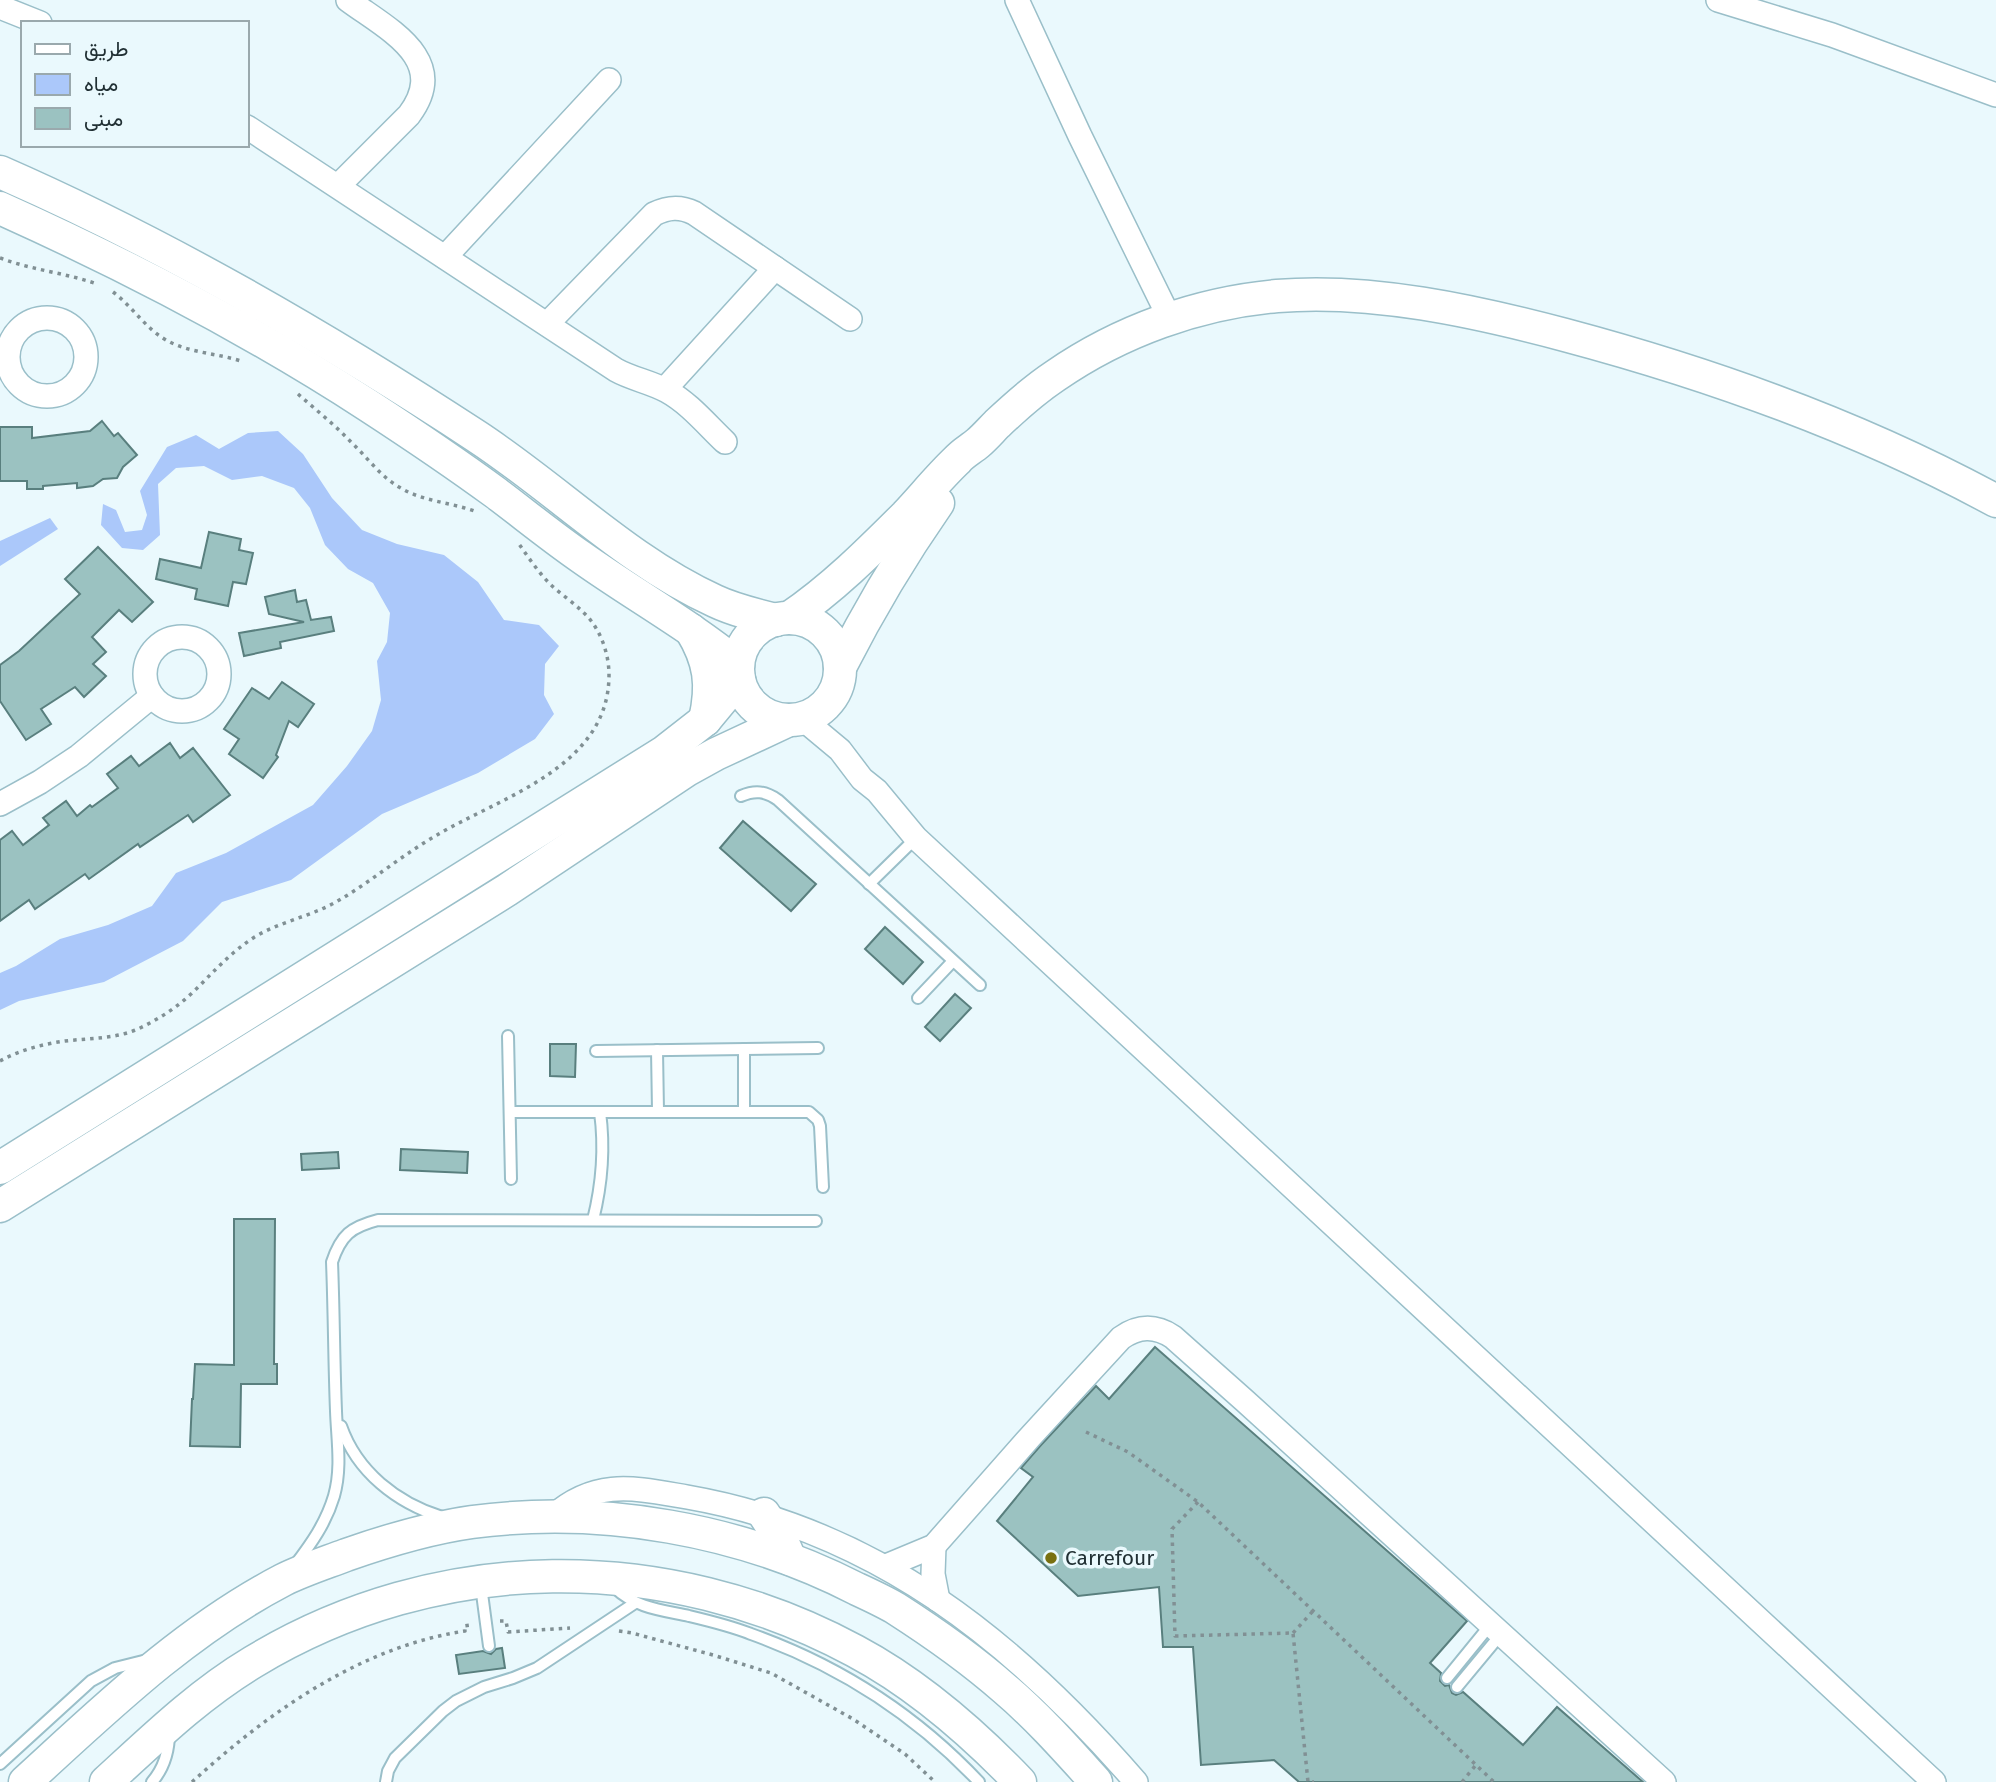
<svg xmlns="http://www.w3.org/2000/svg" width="1996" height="1782" font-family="'Fira Sans',Vazirmatn,sans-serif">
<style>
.water{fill:#abc8fa}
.building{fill:#9bc2c1;stroke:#597f7e;stroke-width:2}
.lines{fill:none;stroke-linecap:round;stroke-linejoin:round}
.lane-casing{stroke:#9abfc9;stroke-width:14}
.street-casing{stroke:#9abfc9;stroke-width:26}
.secondary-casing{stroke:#9abfc9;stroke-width:35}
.path{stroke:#819094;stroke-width:3.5;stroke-dasharray:3.5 5;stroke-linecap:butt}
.lane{stroke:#fff;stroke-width:10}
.street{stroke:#fff;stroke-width:23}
.secondary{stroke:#fff;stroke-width:32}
.poi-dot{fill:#797010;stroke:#eaf9fd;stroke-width:2.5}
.labels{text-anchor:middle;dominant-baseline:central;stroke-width:7;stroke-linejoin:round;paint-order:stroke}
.poi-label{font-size:21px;fill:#213034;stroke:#eaf9fd;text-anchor:start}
</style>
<rect width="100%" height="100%" fill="#eaf9fd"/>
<g class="water">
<polygon points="278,431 303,454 332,498 362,530 397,544 444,555 478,582 504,620 539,625 559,646 545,664 544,695 554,714 535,739 478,773 382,814 291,880 222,902 183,941 104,982 19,1001 0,1010 0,973 16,966 60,939 108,925 152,906 176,873 226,853 313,805 347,766 372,731 381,700 377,661 387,642 390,613 373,583 348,569 325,545 310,508 294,488 262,476 232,480 204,466 176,468 158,484 160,535 143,550 122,548 101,525 103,504 116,510 125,532 142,530 147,515 140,491 167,447 196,435 219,449 248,433"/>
<polygon points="50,518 58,529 0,566 0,541"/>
</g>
<g class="building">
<polygon points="102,421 114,436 118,433 137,455 123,467 117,478 103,479 93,486 77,488 77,483 43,486 43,489 27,489 27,481 0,481 0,427 32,427 32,438 90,431"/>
<polygon points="209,532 241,539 239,550 253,553 246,584 233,582 228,606 195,599 197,589 156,579 160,559 201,568"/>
<polygon points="98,547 153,602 132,622 119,610 92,637 106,652 93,664 106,676 84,697 75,687 41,709 51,724 26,740 0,701 0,665 19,651 80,594 65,579"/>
<polygon points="295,590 297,602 306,600 311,620 331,617 334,631 280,642 281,648 244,656 239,633 304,622 269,614 265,597"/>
<polygon points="282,682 314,704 298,727 289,721 276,755 278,757 263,778 229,754 239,739 224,729 252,688 269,699"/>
<polygon points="170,743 180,758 193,748 230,795 193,822 188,815 140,847 138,844 89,879 85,874 35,909 29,900 0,921 0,840 12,831 23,845 49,825 43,818 66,801 77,816 90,805 92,807 118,788 107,774 131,756 139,766"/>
<polygon points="743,821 816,884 791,911 720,848"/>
<polygon points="885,927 923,962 903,984 865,949"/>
<polygon points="955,994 971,1008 940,1041 925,1027"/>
<polygon points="550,1044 576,1044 575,1077 550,1076"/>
<polygon points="401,1149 468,1152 467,1173 400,1170"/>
<polygon points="338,1152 339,1168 302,1170 301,1154"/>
<polygon points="234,1219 275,1219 274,1364 277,1364 277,1384 241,1384 240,1447 190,1446 192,1399 193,1399 195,1364 234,1365"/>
<polygon points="1155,1347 1467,1621 1430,1663 1441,1673 1440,1681 1445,1686 1449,1685 1452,1693 1456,1695 1463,1692 1523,1745 1557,1707 1643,1782 1299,1782 1274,1760 1201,1765 1193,1647 1163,1647 1159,1587 1078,1596 997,1521 1033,1477 1021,1468 1041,1445 1096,1386 1109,1399"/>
<polygon points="502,1648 505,1668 459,1674 456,1655 483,1651 491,1654 496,1649"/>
</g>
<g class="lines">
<defs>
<g id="lane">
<path d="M741,796c14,-6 24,-5 37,4l202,185"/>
<polyline points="869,884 916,838"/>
<polyline points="918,998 953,961"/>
<polyline points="508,1036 511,1179"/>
<polyline points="744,1049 744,1111"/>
<polyline points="657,1050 658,1111"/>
<polyline points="596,1051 818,1048"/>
<polyline points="510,1112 809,1112 818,1120 820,1126 823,1187"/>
<path d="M593,1220c9,-36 12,-71 7,-108"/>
<path d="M341,1426c16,46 56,77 101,91"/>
<path d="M295,1565c16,-21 31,-42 39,-69 8,-28 3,-56 2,-85 -2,-50 -2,-99 -4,-149 9,-27 19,-35 46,-42l438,1"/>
<polyline points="481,1586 489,1646"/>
<path d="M615,1588c21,20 46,22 74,28 21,5 42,10 62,18 87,31 164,80 228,148"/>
<polyline points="1447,1678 1491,1624"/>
<polyline points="1457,1687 1501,1634"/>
<polyline points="0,1764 91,1681 115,1668 147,1660"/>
<path d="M152,1782c12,-14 17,-30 17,-49"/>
<polyline points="386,1782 388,1771 395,1758 443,1711 456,1701 484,1687 513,1678 537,1668 635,1603"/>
</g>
<g id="street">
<polyline points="1017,0 1080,136 1170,319"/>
<polyline points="1718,0 1832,35 1996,95"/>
<polyline points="0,7 40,23"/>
<path d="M247,127l369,243c16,9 35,12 51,21 22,12 40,34 58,51"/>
<path d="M338,186l71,-71c42,-56 -22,-86 -61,-115"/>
<polyline points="445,257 609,80"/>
<circle cx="47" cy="357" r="39"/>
<path d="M547,324l107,-110c14,-7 26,-8 40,-1l156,106"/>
<polyline points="665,389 775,268"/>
<circle cx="182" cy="674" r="37"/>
<polyline points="804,718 810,725 840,750 862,779 877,791 916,838 1934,1782"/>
<polyline points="0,804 40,782 79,756 152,696"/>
<path d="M552,1517c44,-39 82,-29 135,-20 189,33 327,144 449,285"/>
<polyline points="934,1546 933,1574 938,1600"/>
<path d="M886,1566l48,-20 97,-110 90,-98c17,-12 34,-13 52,-1l72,64 419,381"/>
</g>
<g id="secondary">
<path d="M0,172c167,73 325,165 476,264 81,53 151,125 239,165 19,9 40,14 61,19"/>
<path d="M0,208c127,57 252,122 369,198 43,28 86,57 127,87 28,21 56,44 85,64 52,37 108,68 157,108"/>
<path d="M789,618c43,-29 80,-66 117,-103 17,-18 33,-38 51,-55 6,-7 14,-11 21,-17 7,-6 13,-13 19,-19 18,-17 37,-34 58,-48 65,-45 143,-73 222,-80 93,-8 198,15 288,39 150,40 295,92 431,166"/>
<circle cx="789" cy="669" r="51"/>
<path d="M691,630c19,31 22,55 14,90"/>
<path d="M840,667c29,-57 61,-111 98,-164"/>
<polyline points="0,1168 664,752 705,720 739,679"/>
<polyline points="0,1206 507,890 687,770 716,754 789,720"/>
<polyline points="764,1514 783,1543 790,1559"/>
<path d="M25,1782c81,-74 160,-151 258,-202 20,-10 42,-17 63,-25 40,-14 83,-27 126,-33 130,-17 268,7 385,67 13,6 26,12 38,19 39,25 76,51 110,81 33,28 62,61 91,93"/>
<path d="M106,1782c47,-43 92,-87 147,-120 185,-112 413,-113 602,-11 62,33 117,81 165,131"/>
</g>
</defs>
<use href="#lane" class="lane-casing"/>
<use href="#street" class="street-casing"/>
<use href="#secondary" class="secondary-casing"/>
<g class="path">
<path d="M0,258c32,12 66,15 97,26"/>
<path d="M113,292c20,15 32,36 53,48 23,13 50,13 75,21"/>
<path d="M298,394c18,16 37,31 53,48 16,15 29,34 48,45 24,15 52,15 78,25"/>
<path d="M0,1061c20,-11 43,-17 65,-20 25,-3 50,-2 73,-12 19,-9 37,-20 53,-35 22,-21 40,-43 67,-59 25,-14 53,-19 78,-33 35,-20 66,-47 101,-67 64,-38 172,-68 172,-160 0,-22 -9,-47 -25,-62 -11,-11 -25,-20 -36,-31 -11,-12 -20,-25 -29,-38"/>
<polyline points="1086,1432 1128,1452 1198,1502 1494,1782"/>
<polyline points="1198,1502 1172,1529 1175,1636 1293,1633 1308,1782 1314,1782"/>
<polyline points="500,1621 506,1621 508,1632 570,1628"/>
<polyline points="619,1631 632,1633 713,1655 771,1673 853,1719 905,1754 935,1782"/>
<polyline points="1293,1633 1313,1611"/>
<path d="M192,1782c77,-70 168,-135 273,-151l-1,-5 7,-1"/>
<polyline points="1462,1782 1475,1766"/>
</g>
<use href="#lane" class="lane"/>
<use href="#street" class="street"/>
<use href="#secondary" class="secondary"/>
</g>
<circle class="poi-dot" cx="1051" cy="1558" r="7"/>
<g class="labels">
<g class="poi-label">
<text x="1065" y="1558">Carrefour</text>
</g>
</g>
<rect x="21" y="21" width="228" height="126" fill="#eaf9fd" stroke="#9aa9ad" stroke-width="2"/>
<rect x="35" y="44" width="35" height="10" fill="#ffffff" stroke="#9aa9ad" stroke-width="2"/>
<text x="84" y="56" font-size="21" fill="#213034">طريق</text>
<rect x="35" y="74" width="35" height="21" fill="#abc8fa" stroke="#9aa9ad" stroke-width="2"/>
<text x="84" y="91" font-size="21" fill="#213034">مياه</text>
<rect x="35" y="108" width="35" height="21" fill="#9bc2c1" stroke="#9aa9ad" stroke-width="2"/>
<text x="84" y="126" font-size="21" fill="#213034">مبنى</text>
</svg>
